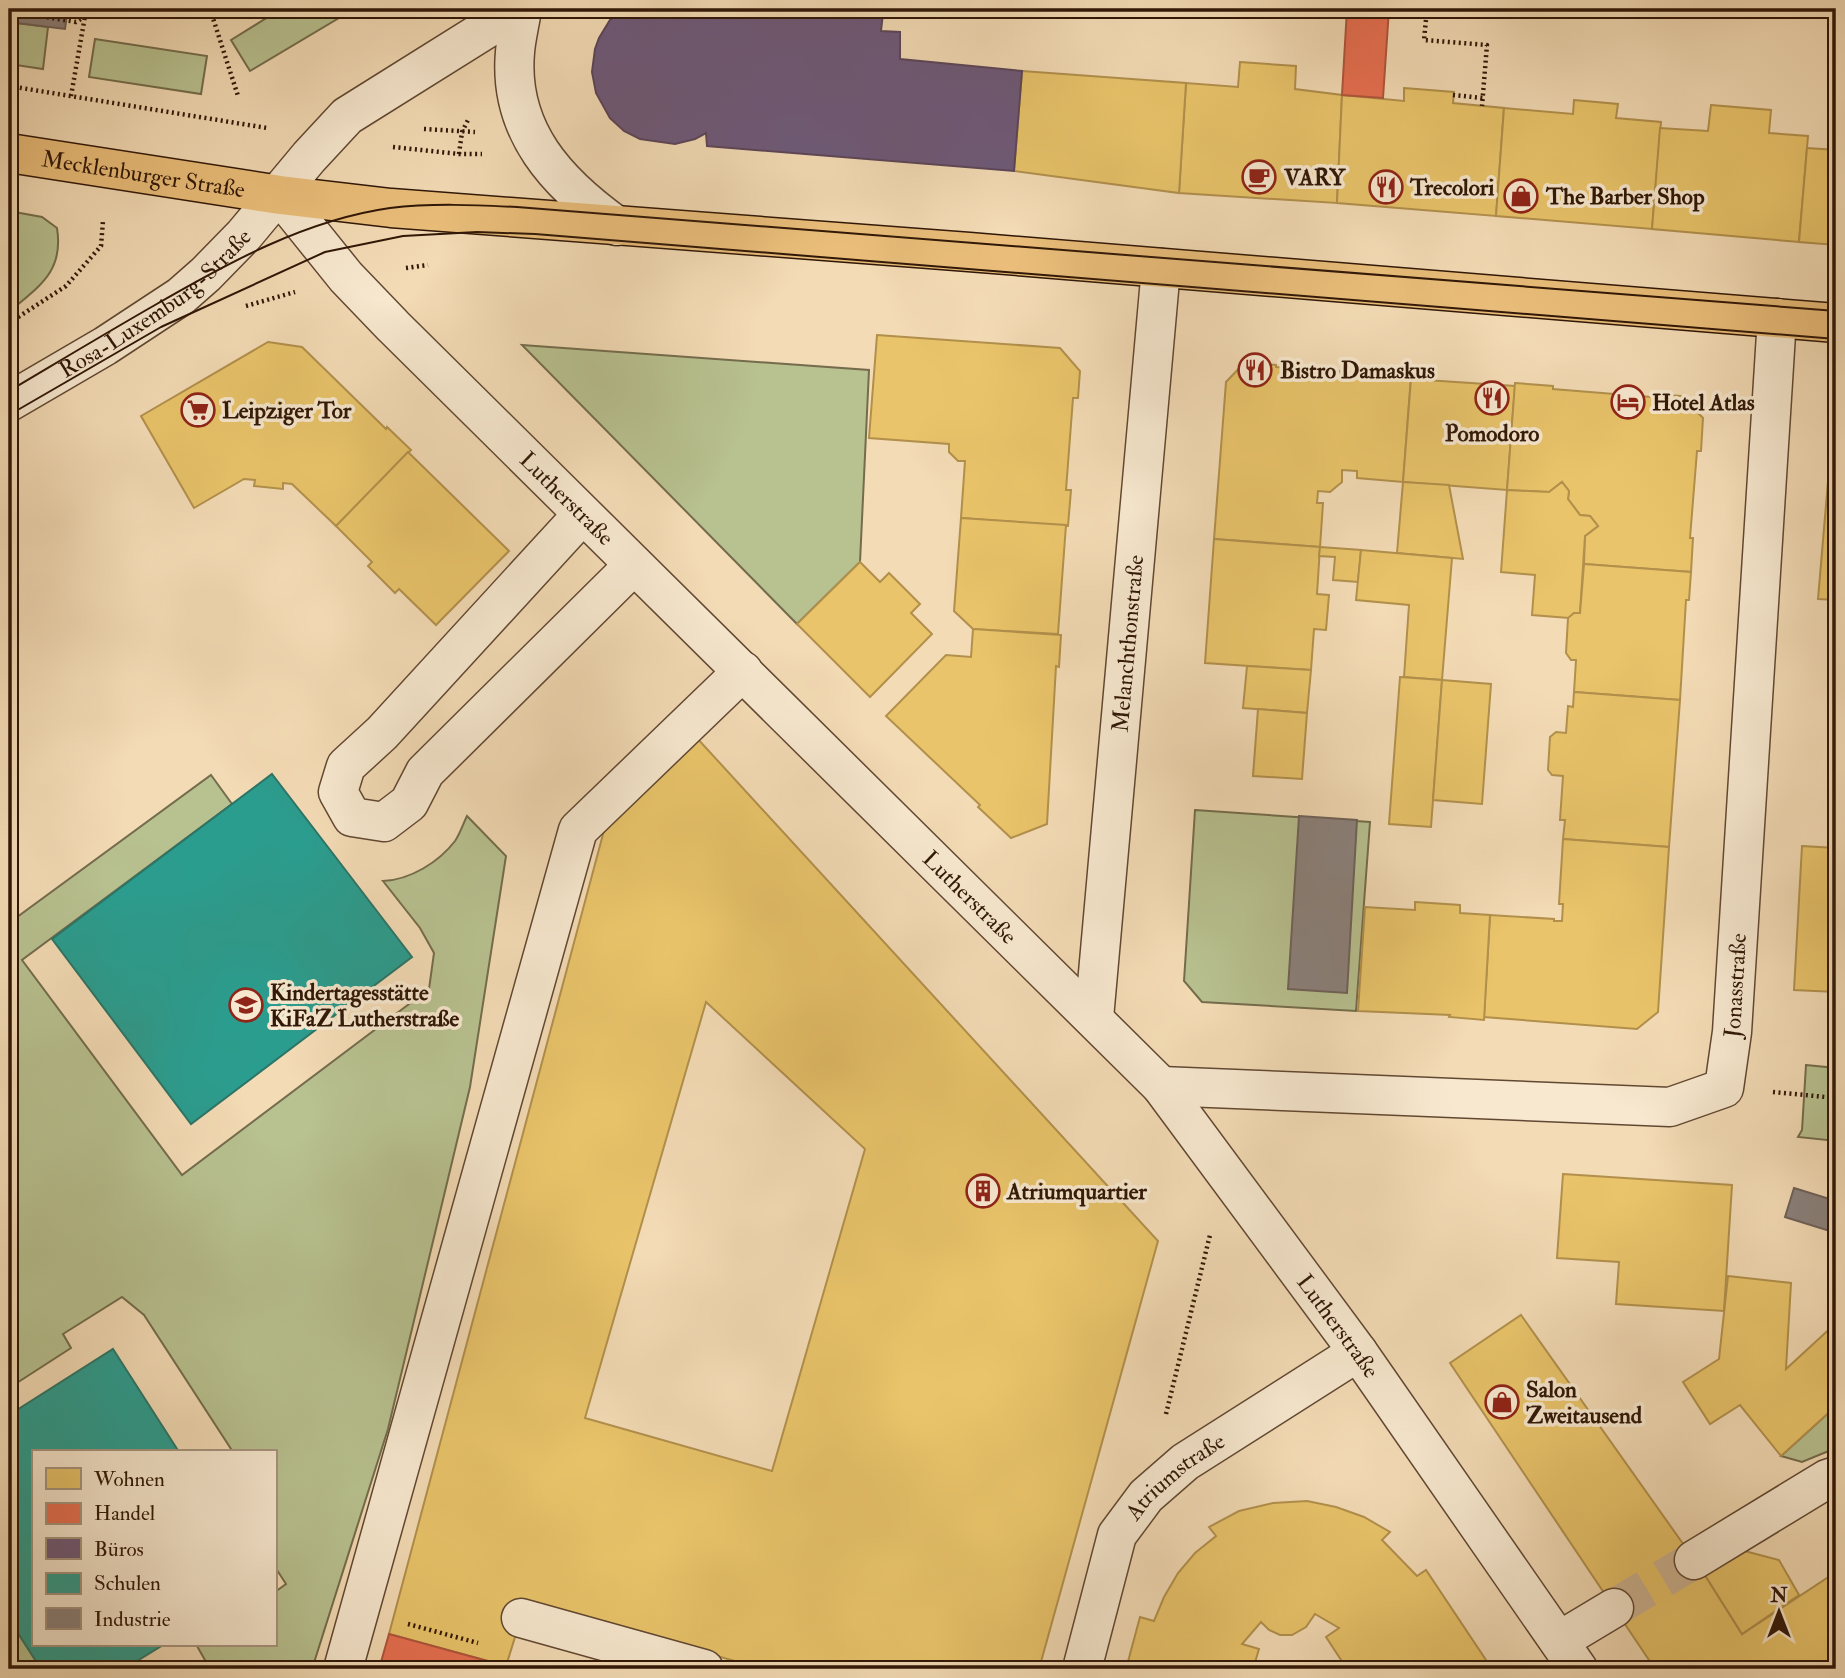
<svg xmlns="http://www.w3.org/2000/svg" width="1845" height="1678" font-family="'IM FELL Double Pica',serif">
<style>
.green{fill:#b8c190;stroke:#746c4c;stroke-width:2}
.homes{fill:#e9c46a;stroke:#b2904c;stroke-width:2;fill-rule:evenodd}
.shops{fill:#e76f51;stroke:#b0553b;stroke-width:2}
.offices{fill:#6d597a;stroke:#5b4558;stroke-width:2}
.schools{fill:#2a9d8f;stroke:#2c7566;stroke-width:2}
.industry{fill:#8a817c;stroke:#6f6159;stroke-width:2}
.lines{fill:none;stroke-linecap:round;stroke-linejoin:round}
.minor-tunnel{stroke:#ccb492;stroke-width:38;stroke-dasharray:38 19;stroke-linecap:butt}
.minor-casing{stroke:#614832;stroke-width:41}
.major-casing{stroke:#301707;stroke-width:41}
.path{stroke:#301707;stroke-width:4.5;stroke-dasharray:2 3.5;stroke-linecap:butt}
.minor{stroke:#f7e8cf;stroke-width:38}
.major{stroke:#eabe7a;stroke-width:38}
.tram{stroke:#301707;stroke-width:2}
.labels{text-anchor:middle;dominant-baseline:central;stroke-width:7;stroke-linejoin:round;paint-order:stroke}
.street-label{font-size:23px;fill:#301707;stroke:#f7e8cf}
.poi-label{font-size:23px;font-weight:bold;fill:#301707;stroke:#f7e8cf;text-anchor:start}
</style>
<rect width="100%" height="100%" fill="#f3dbb5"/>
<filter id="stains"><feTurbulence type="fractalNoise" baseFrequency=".00286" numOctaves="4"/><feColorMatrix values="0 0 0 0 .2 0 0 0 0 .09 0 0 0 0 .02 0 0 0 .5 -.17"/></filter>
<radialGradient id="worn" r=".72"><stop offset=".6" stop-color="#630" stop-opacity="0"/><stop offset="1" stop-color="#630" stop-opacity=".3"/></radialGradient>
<g class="green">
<polygon points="281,9 354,9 250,71 231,40"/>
<polygon points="9,22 48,27 43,69 9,64"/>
<polygon points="95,39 207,56 201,94 89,77"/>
<path d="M9,211l33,6 15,11c7,44 -18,58 -48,84z"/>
<polygon points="522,345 869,370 860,562 797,624"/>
<path d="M211,775l21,29 -210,156 160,215 247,-186 5,-36 -14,-25 -37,-47c27,-1 56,-19 72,-40 5,-7 8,-17 12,-25l39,40 -36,231 -82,342 -76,240h-102l-13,-23 78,-1v-53l11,-8 -11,-17v-115h-42l-89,-137 -22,-18 -59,37 8,14 -62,40v-465z"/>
<polygon points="1195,810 1370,822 1356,1011 1202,1002 1184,981"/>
<polygon points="1806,1065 1836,1068 1836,1141 1798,1137 1802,1130"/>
<polygon points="1836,1406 1836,1448 1802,1462 1781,1456"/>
<polygon points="9,1619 41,1669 9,1669"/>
</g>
<g class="homes">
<polygon points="1240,62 1296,66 1295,89 1342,95 1337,203 1179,193 1186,83 1238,87"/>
<polygon points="1022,71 1186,83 1179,193 1014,171"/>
<polygon points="1404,88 1454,92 1453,103 1504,108 1496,216 1337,203 1342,95 1404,101"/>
<polygon points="1574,100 1618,104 1616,118 1661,122 1652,229 1496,216 1504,108 1573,114"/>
<polygon points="1711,105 1771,110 1769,133 1808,136 1799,242 1652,229 1660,128 1708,131"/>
<polygon points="1807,148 1836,150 1836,245 1799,242"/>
<polygon points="877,335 1060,348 1080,371 1078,398 1073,398 1066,490 1071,490 1068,526 961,518 965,461 958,461 949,452 949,444 869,438"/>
<polygon points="268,342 302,347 386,429 387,427 411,450 336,526 292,484 283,483 283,489 254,486 255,480 244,479 194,508 141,416"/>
<polygon points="1245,362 1276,365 1276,367 1411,376 1403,482 1357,478 1357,471 1342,470 1342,482 1330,492 1318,491 1317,503 1323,503 1320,547 1214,539 1226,382"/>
<polygon points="1411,379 1515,386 1507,490 1403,482"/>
<polygon points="1515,383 1553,386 1553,389 1651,397 1651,394 1681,396 1703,418 1701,451 1697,451 1690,538 1693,538 1691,572 1584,564 1585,536 1598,526 1590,516 1580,515 1568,499 1569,491 1562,482 1549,492 1507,490"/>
<polygon points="1836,409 1836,600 1818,599 1834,411"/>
<polygon points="408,452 509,551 436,625 399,589 395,593 368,566 372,562 336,526"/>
<polygon points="1403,482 1449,485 1463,559 1397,553"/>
<polygon points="1562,482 1569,491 1568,499 1580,515 1590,516 1598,526 1585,536 1580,613 1574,613 1569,618 1532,615 1535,575 1501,572 1507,490 1549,492"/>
<polygon points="961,518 1066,525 1058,634 973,629 954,611"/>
<polygon points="1214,539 1320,547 1317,594 1329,595 1326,630 1314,629 1311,670 1205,663"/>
<polygon points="1320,547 1361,550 1358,582 1333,580 1335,557 1319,556"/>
<polygon points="1361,550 1452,558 1442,680 1404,677 1409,605 1356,600"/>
<polygon points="860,562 880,582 889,573 920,604 911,613 932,634 870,697 797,624"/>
<polygon points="1584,564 1691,572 1689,600 1686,600 1680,700 1574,692 1576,660 1571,660 1566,653 1568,618 1574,613 1580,613"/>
<polygon points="973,629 1061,635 1059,667 1056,666 1047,824 1011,838 978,807 980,805 886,716 946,655 971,657"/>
<polygon points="1247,666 1311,670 1307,713 1243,708"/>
<polygon points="1400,677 1442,680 1431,827 1389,824"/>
<polygon points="1442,680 1491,684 1482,804 1433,800"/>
<polygon points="1574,692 1680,700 1669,847 1563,839 1565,820 1560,820 1563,776 1552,775 1548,770 1550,737 1556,732 1566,733 1568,706 1573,707"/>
<polygon points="1258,709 1307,713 1302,779 1253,776"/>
<path d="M696,737l462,504 -119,428h-276l-237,-67 -20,64 -117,-32 217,-811zM706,1002l159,147 -93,322 -187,-53z"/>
<polygon points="1563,839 1669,847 1658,1012 1637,1029 1484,1017 1490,915 1554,919 1554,921 1562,921 1563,904 1559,904"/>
<polygon points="1802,846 1836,848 1836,992 1794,990"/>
<polygon points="1415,902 1460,905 1460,913 1490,915 1484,1020 1449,1017 1450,1015 1358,1011 1365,907 1415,910"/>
<polygon points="1563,1174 1732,1185 1724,1311 1616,1304 1619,1262 1557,1258"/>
<polygon points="1728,1276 1791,1283 1786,1369 1836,1323 1836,1406 1781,1456 1740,1405 1710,1424 1683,1382 1719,1359"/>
<polygon points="1521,1315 1703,1572 1742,1634 1836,1572 1836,1669 1655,1669 1450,1363"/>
<polygon points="1307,1501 1336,1507 1364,1517 1390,1532 1382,1540 1417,1576 1426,1570 1492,1669 1347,1669 1326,1637 1339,1628 1315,1614 1306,1627 1292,1635 1280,1635 1269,1630 1261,1622 1242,1644 1259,1649 1253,1669 1126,1669 1140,1617 1154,1621 1164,1597 1178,1573 1195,1553 1216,1536 1209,1527 1239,1511 1273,1503"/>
<polygon points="1737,1549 1779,1560 1799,1595 1742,1634 1703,1572"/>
</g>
<g class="shops">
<polygon points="1347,9 1389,9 1383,98 1342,95"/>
<polygon points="389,1634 506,1666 505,1669 379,1669"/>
</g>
<polygon class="offices" points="622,9 890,9 883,13 881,31 900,32 900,59 1022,71 1014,171 707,146 706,133 695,139 675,144 640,139 624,131 610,118 596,93 592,72 595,49 599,38 610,20"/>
<g class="schools">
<polygon points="272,774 412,957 191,1124 52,939"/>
<polygon points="113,1349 179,1452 33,1452 33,1645 163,1645 124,1669 41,1669 9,1619 9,1415"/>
</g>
<g class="industry">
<polygon points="9,9 68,9 65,29 9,22"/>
<polygon points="1299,816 1357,820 1347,993 1288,989"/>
<polygon points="1794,1188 1836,1201 1836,1233 1785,1217"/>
</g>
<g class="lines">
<polyline class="minor-tunnel" points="1614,1608 1694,1560"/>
<defs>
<g id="minor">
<path d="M522,9c-2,14 -6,29 -7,43 -7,79 42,131 102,174"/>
<path id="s1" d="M280,195l66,82 47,49 768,760 197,266 220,317"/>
<path id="s2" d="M9,402l96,-56 76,-50 25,-22 38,-39 65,-78 38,-41 171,-107"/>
<polyline points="582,515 382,733 346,766 338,792 352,817 384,822 409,803 425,772 634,565"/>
<path id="s3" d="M1094,1018l67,-750"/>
<path id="s4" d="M1161,1086l509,21 54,-19 8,-56 45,-714"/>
<polyline points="1694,1560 1827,1479 1836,1476"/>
<polyline points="521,1618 704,1669"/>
<polyline points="1559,1641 1614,1608"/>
<polyline points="343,1669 578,830 743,671"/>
<path id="s5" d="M1082,1669l35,-134 29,-39 39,-34 173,-110"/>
</g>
<g id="major">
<path id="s6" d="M9,153l271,42 111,13 578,44 867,71"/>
</g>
</defs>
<use href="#minor" class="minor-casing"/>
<use href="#major" class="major-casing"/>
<g class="path">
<polyline points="210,9 238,96"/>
<polyline points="1427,9 1424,40 1487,45 1482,106"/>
<polyline points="9,11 76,22 97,9"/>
<polyline points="9,86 267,128"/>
<polyline points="1453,95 1483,98"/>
<polyline points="71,96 85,16 77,9"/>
<polyline points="424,129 475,132"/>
<polyline points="393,147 459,154 482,154"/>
<polyline points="459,154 462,132 469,118"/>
<polyline points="406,268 428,265"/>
<polyline points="246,306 295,292"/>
<polyline points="9,323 66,286 101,246 103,221"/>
<polyline points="1773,1092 1836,1098"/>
<polyline points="1166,1414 1210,1235"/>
<polyline points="408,1624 478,1643"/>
</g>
<use href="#minor" class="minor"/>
<use href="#major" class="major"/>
<g class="tram">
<path d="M9,391c49,-29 97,-58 146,-86 73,-42 150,-85 235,-97 42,-5 85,-3 127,-1l1319,104"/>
<polyline points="9,415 161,327 325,252 403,236 477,232 535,234 1836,339"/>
</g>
</g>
<defs>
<symbol id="cafe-ring" viewBox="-11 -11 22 22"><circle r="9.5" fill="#f7e8cf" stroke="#8f2418" stroke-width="1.5"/><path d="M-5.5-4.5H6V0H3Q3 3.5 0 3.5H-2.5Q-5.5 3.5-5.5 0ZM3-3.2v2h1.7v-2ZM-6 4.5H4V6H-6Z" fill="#8f2418"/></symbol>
<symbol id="restaurant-ring" viewBox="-11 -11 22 22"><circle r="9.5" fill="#f7e8cf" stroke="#8f2418" stroke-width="1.5"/><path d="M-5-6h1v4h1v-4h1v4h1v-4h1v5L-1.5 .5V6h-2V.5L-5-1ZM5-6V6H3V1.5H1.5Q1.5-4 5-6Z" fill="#8f2418"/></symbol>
<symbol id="shop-ring" viewBox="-11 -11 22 22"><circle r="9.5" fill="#f7e8cf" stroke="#8f2418" stroke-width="1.5"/><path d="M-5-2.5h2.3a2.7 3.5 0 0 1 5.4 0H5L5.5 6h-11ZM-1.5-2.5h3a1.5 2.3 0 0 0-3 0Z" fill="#8f2418"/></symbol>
<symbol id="hotel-ring" viewBox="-11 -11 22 22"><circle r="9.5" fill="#f7e8cf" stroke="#8f2418" stroke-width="1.5"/><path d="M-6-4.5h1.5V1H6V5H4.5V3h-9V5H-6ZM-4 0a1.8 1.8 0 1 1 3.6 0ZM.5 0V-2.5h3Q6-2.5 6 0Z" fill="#8f2418"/></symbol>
<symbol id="supermarket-ring" viewBox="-11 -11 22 22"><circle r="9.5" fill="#f7e8cf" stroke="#8f2418" stroke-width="1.5"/><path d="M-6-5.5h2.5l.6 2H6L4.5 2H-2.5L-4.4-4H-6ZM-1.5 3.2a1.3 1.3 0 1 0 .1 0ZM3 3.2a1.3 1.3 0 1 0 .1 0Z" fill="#8f2418"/></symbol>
<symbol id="school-ring" viewBox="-11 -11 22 22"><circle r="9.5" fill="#f7e8cf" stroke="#8f2418" stroke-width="1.5"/><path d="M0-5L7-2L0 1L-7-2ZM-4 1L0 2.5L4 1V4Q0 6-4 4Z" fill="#8f2418"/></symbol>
<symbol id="building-ring" viewBox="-11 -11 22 22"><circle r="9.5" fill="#f7e8cf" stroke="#8f2418" stroke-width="1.5"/><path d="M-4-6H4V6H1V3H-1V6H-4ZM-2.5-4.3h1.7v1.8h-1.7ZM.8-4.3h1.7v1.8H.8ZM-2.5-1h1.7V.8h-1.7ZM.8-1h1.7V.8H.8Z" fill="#8f2418"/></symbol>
</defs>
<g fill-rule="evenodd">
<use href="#cafe-ring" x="1240" y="158" width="38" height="38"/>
<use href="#restaurant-ring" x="1367" y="168" width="38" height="38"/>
<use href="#shop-ring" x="1502" y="177" width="38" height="38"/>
<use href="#restaurant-ring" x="1236" y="351" width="38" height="38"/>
<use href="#restaurant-ring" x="1473" y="379" width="38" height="38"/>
<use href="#hotel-ring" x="1609" y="383" width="38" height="38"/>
<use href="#supermarket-ring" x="179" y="391" width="38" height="38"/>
<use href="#school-ring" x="227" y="986" width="38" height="38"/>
<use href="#building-ring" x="964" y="1172" width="38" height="38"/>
<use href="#shop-ring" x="1483" y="1383" width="38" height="38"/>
</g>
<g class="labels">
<g class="street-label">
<text stroke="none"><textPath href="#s6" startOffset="136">Mecklenburger Straße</textPath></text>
<text stroke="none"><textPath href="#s2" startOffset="177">Rosa-Luxemburg-Straße</textPath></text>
<text stroke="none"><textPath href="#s1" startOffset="418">Lutherstraße</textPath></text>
<text stroke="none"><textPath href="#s3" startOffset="376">Melanchthonstraße</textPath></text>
<text stroke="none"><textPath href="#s1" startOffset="985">Lutherstraße</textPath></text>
<text stroke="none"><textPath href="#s4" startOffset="670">Jonasstraße</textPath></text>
<text stroke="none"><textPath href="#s1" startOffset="1552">Lutherstraße</textPath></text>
<text stroke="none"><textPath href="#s5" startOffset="222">Atriumstraße</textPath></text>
</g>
<g class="poi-label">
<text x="1284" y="177">VARY</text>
<text x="1410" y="187">Trecolori</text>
<text x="1546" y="196">The Barber Shop</text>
<text x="1280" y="370">Bistro Damaskus</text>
<text x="1652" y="402">Hotel Atlas</text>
<text x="222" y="410">Leipziger Tor</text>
<text x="1492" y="433" text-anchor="middle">Pomodoro</text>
<text x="270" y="992">Kindertagesstätte<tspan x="270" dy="26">KiFaZ Lutherstraße</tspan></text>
<text x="1007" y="1191">Atriumquartier</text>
<text x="1526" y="1389">Salon<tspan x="1526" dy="26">Zweitausend</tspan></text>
</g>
</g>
<rect width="1845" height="1678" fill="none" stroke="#f3dbb5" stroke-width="35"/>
<rect x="10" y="10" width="1824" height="1657" fill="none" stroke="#301707" stroke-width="3.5"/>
<rect x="18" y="18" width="1810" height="1643" fill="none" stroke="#301707" stroke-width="2"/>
<rect x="32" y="1450" width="245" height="196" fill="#f7e8cf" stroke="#a7947f" stroke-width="2"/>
<rect x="46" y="1468" width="35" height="21" fill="#e9c46a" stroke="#a7947f" stroke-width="2"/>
<text x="94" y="1486" font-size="21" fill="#301707">Wohnen</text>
<rect x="46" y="1503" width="35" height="21" fill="#e76f51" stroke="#a7947f" stroke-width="2"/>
<text x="94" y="1520" font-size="21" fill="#301707">Handel</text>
<rect x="46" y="1538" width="35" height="21" fill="#6d597a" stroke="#a7947f" stroke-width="2"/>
<text x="94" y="1556" font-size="21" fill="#301707">Büros</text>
<rect x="46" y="1573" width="35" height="21" fill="#2a9d8f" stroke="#a7947f" stroke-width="2"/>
<text x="94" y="1590" font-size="21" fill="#301707">Schulen</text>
<rect x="46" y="1608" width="35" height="21" fill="#8a817c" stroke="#a7947f" stroke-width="2"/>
<text x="94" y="1626" font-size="21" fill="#301707">Industrie</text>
<g transform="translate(1779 1612)" stroke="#f7e8cf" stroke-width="5" paint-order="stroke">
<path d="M0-5L12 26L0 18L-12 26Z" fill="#301707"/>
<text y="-10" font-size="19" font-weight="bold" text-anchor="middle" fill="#301707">N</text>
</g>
<rect width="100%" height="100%" filter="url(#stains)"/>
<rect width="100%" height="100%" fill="url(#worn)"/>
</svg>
